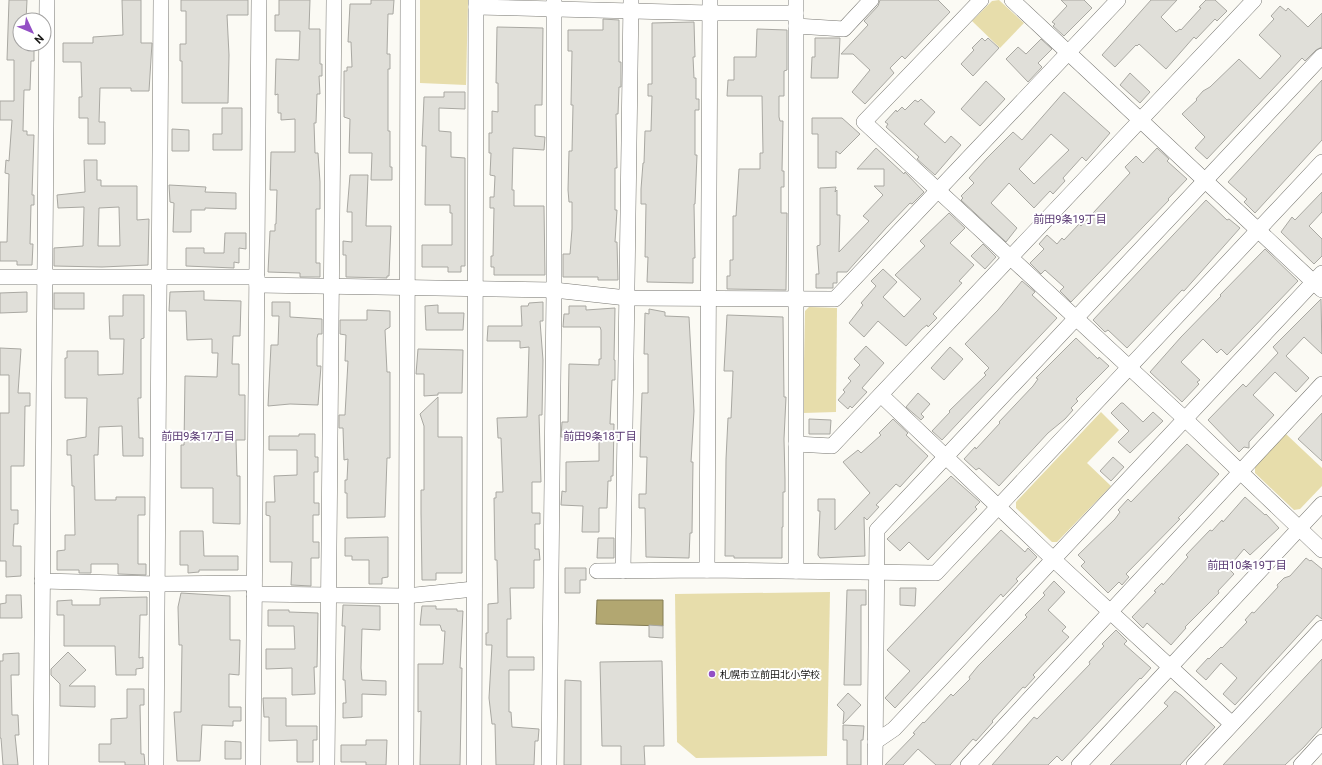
<svg xmlns="http://www.w3.org/2000/svg" width="1322" height="765" font-family="Roboto,'Noto Sans JP',sans-serif">
<style>
.green{fill:#e7ddab}
.water{fill:#b2a771;stroke:#847c55}
.building{fill:#e0dfd9;stroke:#a9a8a2;fill-rule:evenodd}
.lines{fill:none;stroke-linecap:round;stroke-linejoin:round}
.minor-casing{stroke:#777671;stroke-width:16}
.minor{stroke:#fff;stroke-width:15}
.poi-dot{fill:#9350c5;stroke:#fff;stroke-width:1.5}
.labels{text-anchor:middle;dominant-baseline:central;stroke-width:4;stroke-linejoin:round;paint-order:stroke}
.poi-label{font-size:10px;fill:#181715;stroke:#fff;text-anchor:start}
.neighbourhood-label{font-size:11px;fill:#573771;stroke:#fff}
</style>
<rect width="100%" height="100%" fill="#fbfaf4"/>
<g class="green">
<polygon points="420,0 468,0 466,85 420,83"/>
<polygon points="999,0 1024,23 1000,48 972,21 992,1"/>
<polygon points="809,307 837,308 836,412 803,413 805,311"/>
<polygon points="1101,412 1119,430 1087,463 1111,486 1057,542 1052,542 1016,508 1016,502"/>
<polygon points="1286,434 1322,468 1322,486 1300,509 1294,510 1255,473 1255,467"/>
<polygon points="830,592 827,756 696,758 677,742 675,594"/>
</g>
<polygon class="water" points="597,600 663,600 663,626 596,624"/>
<g class="building">
<polygon points="9,0 27,0 26,20 20,20 20,44 25,44 25,48 34,49 34,61 31,61 30,90 24,90 23,131 27,131 27,135 34,135 32,195 34,195 34,205 31,205 30,244 33,244 32,265 17,265 17,261 0,261 0,242 7,242 9,174 5,173 6,160 9,161 12,120 0,120 0,101 14,101 14,60 7,60"/>
<polygon points="122,0 141,0 141,43 152,43 149,91 131,91 131,88 100,88 99,122 105,122 105,144 88,144 88,118 79,118 79,97 82,97 81,62 63,62 63,43 93,43 93,37 123,35"/>
<polygon points="181,0 248,0 248,15 227,15 229,55 228,103 182,103 182,61 180,61 180,44 186,44 186,11 181,11"/>
<polygon points="279,0 310,0 309,29 320,29 320,64 322,64 322,76 319,76 320,94 317,94 316,123 314,123 315,153 318,153 320,182 320,209 316,209 316,263 320,263 320,277 300,277 300,273 268,272 270,231 275,231 275,224 276,224 277,190 270,190 271,152 295,152 295,119 281,120 281,113 278,113 278,94 275,95 276,59 299,60 300,31 275,31 275,15 279,15"/>
<polygon points="371,0 394,0 393,14 388,14 387,54 390,54 390,69 388,69 388,131 390,131 390,167 392,167 392,180 371,180 372,153 349,153 350,119 344,117 344,71 347,71 347,67 352,67 351,42 348,42 350,4 371,4"/>
<polygon points="880,0 938,0 950,12 905,59 902,56 890,68 894,73 865,104 852,92 870,70 853,54 841,54 868,25 864,21 878,6"/>
<polygon points="1061,0 1084,0 1092,8 1064,36 1053,26 1055,24 1052,22 1067,6"/>
<polygon points="1151,0 1177,0 1161,17 1176,32 1180,29 1181,30 1201,8 1199,7 1206,0 1215,0 1227,11 1217,21 1215,19 1196,39 1194,37 1166,69 1139,44 1137,46 1136,45 1115,67 1102,55"/>
<polygon points="1280,6 1286,11 1288,8 1308,27 1322,13 1322,47 1316,50 1305,61 1302,58 1207,159 1195,148 1205,137 1182,114 1197,100 1196,99 1203,91 1210,87 1239,59 1260,79 1281,56 1259,35 1274,19 1271,16"/>
<polygon points="603,19 619,20 619,62 621,62 621,87 619,87 618,114 616,114 617,168 615,168 615,210 617,210 615,242 617,242 618,280 598,280 598,277 563,277 563,254 570,254 572,229 572,202 569,202 568,190 569,151 572,151 573,105 571,105 572,51 568,51 568,30 603,30"/>
<polygon points="694,22 695,57 693,57 694,78 696,78 696,99 699,99 699,110 695,110 695,155 697,155 695,204 694,204 695,258 693,258 693,283 647,282 648,257 645,257 646,204 641,204 641,189 643,163 644,163 645,131 651,131 652,96 648,96 648,84 652,84 652,23"/>
<polygon points="497,27 543,28 542,105 535,105 535,136 545,137 544,150 513,148 512,190 514,190 514,206 544,206 545,275 494,275 494,267 491,267 491,256 493,256 494,208 490,208 490,197 494,197 495,176 490,175 491,153 489,153 489,133 492,133 492,111 498,112 498,83 496,83"/>
<polygon points="757,29 787,30 787,70 784,71 784,96 779,96 779,117 780,121 783,121 782,171 784,171 784,187 781,187 781,213 787,213 786,290 727,289 727,276 730,276 730,260 733,260 733,216 736,216 739,169 760,169 760,153 763,153 762,96 727,96 728,80 734,80 734,57 756,57"/>
<polygon points="815,38 840,38 838,78 811,78 812,57 815,57"/>
<polygon points="982,38 985,41 988,38 999,48 973,76 961,64 974,50 972,48"/>
<polygon points="1041,39 1052,49 1038,63 1042,67 1028,82 1006,59 1018,47 1026,54"/>
<polygon points="1130,73 1150,92 1140,103 1120,85"/>
<polygon points="1322,80 1322,140 1255,213 1244,202 1247,199 1228,182"/>
<polygon points="986,81 1005,99 980,126 961,109"/>
<polygon points="444,92 465,92 465,109 439,108 439,131 451,132 451,157 465,158 465,266 461,266 461,272 448,272 448,267 422,267 422,245 452,245 452,213 450,213 450,205 425,205 426,146 422,146 424,97 444,97"/>
<path d="M1064,92l46,41 -24,28 -4,-4 -19,21 2,3 -12,13 -3,-3 -16,17 -25,-25 -18,20 26,25 -11,14 -45,-42 2,-2 -2,-2 13,-13 -5,-5 18,-20 26,-26 9,8zM1051,134l18,16 -35,34 -15,-15z"/>
<polygon points="921,99 935,112 924,124 945,143 951,136 961,145 935,175 917,159 919,157 886,127 888,124 885,122 896,110 897,112 902,107 905,110 915,100 918,102"/>
<polygon points="222,108 242,108 242,150 213,150 213,134 222,134"/>
<polygon points="812,118 842,118 860,134 840,154 836,151 836,168 818,168 818,134 812,134"/>
<polygon points="172,129 189,130 189,151 172,151"/>
<polygon points="876,148 904,174 905,172 924,192 912,204 910,203 886,228 847,272 837,272 837,283 833,283 833,288 816,288 816,274 819,274 817,246 820,245 820,188 836,187 835,192 837,190 837,215 840,215 839,252 869,221 863,216 883,195 874,186 884,186 884,169 857,169"/>
<polygon points="1157,148 1169,159 1167,161 1187,179 1168,199 1169,200 1071,302 1060,291 1064,287 1045,270 1041,274 1030,263 1044,249 1039,244 1047,235 1057,244 1062,238 1064,240 1079,224 1081,226 1130,173 1125,167 1136,156 1143,163"/>
<path d="M84,160h13v20h4v6h36v34l12,-1 -1,46 -46,2 -48,-1v-18l29,-2 1,-39 -26,1 -1,-13 28,-3zM119,207l1,39h-22l1,-38z"/>
<polygon points="350,175 368,175 366,226 391,226 389,276 387,276 387,278 346,277 346,255 343,255 343,241 352,242 352,212 347,212"/>
<polygon points="169,185 206,187 205,192 236,193 236,209 205,208 205,210 191,210 191,232 173,232 174,203 170,202"/>
<polygon points="1322,192 1322,212 1309,226 1322,239 1322,256 1314,264 1281,232 1292,217 1295,220"/>
<polygon points="1206,200 1227,220 1229,219 1240,228 1184,291 1182,290 1127,348 1108,330 1105,332 1093,320"/>
<polygon points="949,213 965,228 950,243 974,265 959,281 962,283 933,314 937,318 928,327 927,325 922,329 906,346 878,321 864,337 849,323 863,305 861,303 876,286 871,281 883,269 897,282 883,297 904,317 921,299 895,275 925,246 920,241"/>
<polygon points="225,233 246,233 246,249 239,248 239,263 234,262 234,268 186,266 186,248 204,248 204,253 224,253"/>
<polygon points="983,244 996,257 985,269 971,256"/>
<polygon points="1265,249 1298,281 1227,355 1221,349 1217,353 1203,339 1181,362 1200,380 1197,382 1199,384 1182,402 1150,372 1181,337 1221,296 1220,295"/>
<polygon points="1022,281 1035,292 1032,295 1057,318 942,440 932,431 950,412 949,411 986,375 984,373 989,368 965,344 998,310"/>
<polygon points="204,291 204,300 241,301 240,336 233,336 232,364 239,364 239,395 245,395 245,440 236,440 237,476 240,476 240,524 213,523 213,488 181,488 181,445 184,445 185,376 217,377 218,353 212,353 212,339 187,340 186,311 169,311 170,292"/>
<polygon points="27,292 27,312 0,313 0,293"/>
<rect x="54" y="293" width="30" height="16"/>
<polygon points="123,295 144,295 144,338 141,339 141,398 138,398 139,438 143,438 143,456 123,456 122,426 99,427 98,455 94,455 95,500 116,500 116,497 145,497 145,515 138,515 138,564 146,564 146,575 118,574 118,564 91,564 91,573 79,573 79,570 57,570 57,551 65,550 65,535 75,535 74,486 72,486 71,455 67,455 67,440 86,437 87,398 65,398 65,358 67,358 67,351 98,351 98,375 123,374 124,339 110,339 109,316 123,316"/>
<polygon points="1321,299 1322,354 1304,337 1286,356 1309,378 1296,392 1275,372 1253,395 1274,415 1249,442 1249,448 1244,447 1239,452 1208,420 1243,384 1246,387 1278,353 1273,347"/>
<polygon points="272,302 290,302 290,317 322,319 322,334 318,334 317,338 317,366 321,366 318,405 290,404 268,406 271,345 278,345 279,316 272,316"/>
<polygon points="543,302 543,321 540,321 543,360 542,415 539,415 541,482 532,482 532,513 540,513 540,524 535,524 535,549 539,549 540,560 534,560 534,588 510,588 511,619 507,619 507,657 534,657 534,670 509,670 509,712 511,712 512,727 539,729 538,741 535,741 534,765 496,765 495,724 492,724 489,698 492,645 486,645 486,633 488,633 488,604 498,603 497,560 495,560 494,498 496,498 496,492 503,492 501,438 498,438 497,418 527,417 529,347 520,348 520,341 487,341 488,326 522,326 521,306 528,306 529,303"/>
<polygon points="438,305 438,313 464,313 463,330 426,330 425,306"/>
<polygon points="569,306 586,306 586,310 615,308 614,360 615,360 615,380 612,380 610,424 614,424 613,476 611,476 611,481 608,481 607,508 599,508 599,532 582,532 583,506 561,505 562,491 566,492 566,462 599,461 599,438 565,439 565,437 561,437 562,422 568,422 569,364 599,365 599,359 601,359 601,330 600,327 563,327 564,314 569,314"/>
<polygon points="649,309 665,312 665,316 689,317 694,411 691,462 693,462 692,533 690,533 689,558 646,557 645,508 639,508 639,494 646,494 647,457 640,457 641,422 642,393 648,393 648,354 644,354 645,313 649,314"/>
<polygon points="367,310 390,311 390,327 385,330 387,372 390,372 390,458 387,458 385,517 347,518 347,493 345,493 345,480 347,480 348,459 344,460 343,428 339,428 339,415 345,415 348,361 345,361 346,335 340,334 340,320 367,320"/>
<polygon points="727,315 783,317 784,397 786,397 784,439 785,479 785,492 783,492 783,527 782,527 782,558 734,558 734,556 725,556 726,459 728,418 731,418 733,371 724,371"/>
<polygon points="1076,338 1098,359 1099,357 1109,366 1076,399 1078,401 1071,408 1073,410 1065,419 1048,433 999,486 979,468 976,470 964,459 975,447 976,449 1000,423 999,422 1033,386 1038,379 1036,378"/>
<polygon points="866,346 884,363 862,388 867,392 852,408 850,406 848,409 838,400 845,392 843,390 851,381 848,378 860,365 854,359"/>
<polygon points="950,347 963,359 944,380 931,368"/>
<polygon points="0,348 21,349 18,393 30,393 30,406 25,406 24,466 11,466 11,510 18,510 18,524 14,524 13,546 21,546 21,576 6,577 6,561 0,561 0,413 9,413 9,375 0,375"/>
<polygon points="418,349 463,350 462,393 438,393 438,395 424,396 424,374 416,374"/>
<polygon points="918,393 930,404 921,414 924,417 921,420 906,407"/>
<polygon points="438,397 438,437 462,437 462,573 436,573 436,580 422,580 421,513 421,490 424,490 424,426 420,414"/>
<polygon points="1121,403 1123,403 1143,422 1153,412 1163,421 1130,453 1118,442 1129,431 1111,413"/>
<polygon points="1322,413 1322,461 1298,439"/>
<polygon points="809,419 831,420 830,434 809,434"/>
<polygon points="893,419 908,433 906,435 928,456 900,487 896,484 876,505 879,507 867,520 864,517 865,556 820,558 818,555 820,511 818,511 818,499 835,499 835,530 870,493 843,462 858,450 861,453 881,435 879,433"/>
<polygon points="299,434 315,434 315,457 318,457 318,472 314,472 314,503 319,503 319,515 313,515 313,542 319,542 319,558 311,558 311,586 291,585 292,562 270,562 270,516 266,515 266,502 275,502 274,476 297,475 297,450 269,450 269,436 299,436"/>
<polygon points="1187,444 1219,474 1183,513 1178,518 1180,519 1126,574 1129,577 1122,585 1119,582 1108,593 1081,566 1085,562 1078,555 1115,519 1120,512 1118,510 1128,499 1131,502"/>
<polygon points="1113,457 1124,467 1111,481 1100,471"/>
<polygon points="951,476 980,502 975,507 977,509 928,560 909,542 900,551 887,539"/>
<polygon points="1245,497 1265,515 1266,514 1279,528 1250,555 1244,549 1228,568 1234,574 1218,591 1219,593 1185,627 1186,628 1171,645 1147,623 1143,628 1132,617 1156,592 1154,591 1162,583 1163,585 1188,557 1186,555 1210,530 1212,531 1222,520 1223,522"/>
<polygon points="1001,530 1025,552 1028,548 1037,557 1016,579 1018,581 1003,597 1001,594 895,708 885,698 910,671 887,650"/>
<polygon points="180,531 203,531 204,556 238,556 238,570 199,570 199,572 188,573 188,565 180,565"/>
<polygon points="388,537 388,577 382,578 382,584 369,584 369,560 352,560 352,556 345,556 345,538"/>
<polygon points="598,538 614,538 614,558 597,558"/>
<polygon points="1306,558 1310,561 1311,560 1322,569 1322,619 1317,615 1235,705 1223,694 1237,678 1221,663 1206,680 1196,671 1208,658 1209,659 1221,647 1222,648 1247,622 1245,620 1252,612 1254,613 1278,587 1277,585 1284,578 1290,576"/>
<polygon points="565,568 586,568 586,580 580,580 580,593 565,593"/>
<polygon points="1054,581 1065,592 1048,610 1066,627 1062,631 1069,637 1033,675 1035,677 1025,688 1023,687 992,721 993,722 976,741 973,739 950,765 936,765 918,749 903,765 885,765 915,734 913,733 923,722 924,723 951,694 953,696 970,679 969,677 978,666 1027,617 1025,615 1045,595 1043,593"/>
<polygon points="900,588 916,588 915,606 900,605"/>
<polygon points="847,590 866,590 866,605 861,605 861,685 844,685"/>
<polygon points="181,593 230,596 230,640 240,640 239,675 229,674 229,707 241,707 241,721 233,721 233,726 202,725 200,761 177,761 174,712 181,712 182,645 179,645 178,607"/>
<polygon points="6,595 21,595 22,618 0,618 0,604 6,603"/>
<polygon points="147,597 147,615 140,615 139,658 143,657 143,668 136,669 136,675 116,675 115,646 64,646 64,615 57,615 57,601 72,600 72,605 100,605 100,598"/>
<polygon points="343,605 380,606 380,630 362,629 361,668 362,680 386,681 386,695 362,694 362,717 343,718 343,703 346,703 345,680 343,680 345,626 342,626"/>
<polygon points="422,606 436,606 436,609 457,609 457,611 463,611 460,668 462,668 460,765 420,765 421,718 421,711 418,712 418,664 443,664 445,631 442,631 440,625 420,625"/>
<polygon points="268,610 289,610 289,612 318,613 317,667 314,667 315,694 292,695 292,668 266,669 266,649 295,649 294,626 268,626"/>
<polygon points="649,625 663,626 663,638 649,637"/>
<polygon points="1116,630 1127,641 1124,644 1151,668 1141,679 1140,678 1062,761 1057,756 1048,765 992,765 1034,717 1037,719 1090,664 1089,662 1104,646 1102,644"/>
<polygon points="68,652 86,670 69,686 95,686 95,707 60,706 60,684 51,675 51,669"/>
<polygon points="19,653 19,675 11,675 12,715 18,715 19,735 15,735 18,765 3,765 1,738 0,738 0,661 3,661 3,654"/>
<polygon points="1322,659 1322,727 1304,747 1285,765 1223,765"/>
<polygon points="662,661 664,746 644,746 645,765 621,765 621,746 602,746 600,662"/>
<polygon points="565,680 581,681 581,765 564,765"/>
<polygon points="127,689 144,689 144,705 140,705 141,754 144,754 145,765 125,765 125,762 99,762 99,744 111,744 111,719 127,718"/>
<polygon points="1175,691 1181,695 1215,727 1180,765 1110,765 1168,706 1164,703"/>
<polygon points="848,693 861,705 843,724 844,712 837,705"/>
<polygon points="263,698 286,698 286,726 317,726 317,740 313,740 313,762 297,762 297,740 269,741 269,717 264,717"/>
<polygon points="843,725 864,726 863,740 861,740 861,765 847,765 847,740 843,740"/>
<polygon points="366,740 387,740 386,765 366,765 366,762 341,762 341,745 366,745"/>
<polygon points="225,741 241,742 241,759 225,759"/>
</g>
<g class="lines">
<defs>
<g id="minor">
<polyline points="981,0 864,122 1185,419 1322,550"/>
<polyline points="1012,0 1322,290"/>
<polyline points="476,7 710,13 796,13"/>
<polyline points="796,26 844,29 871,0"/>
<polyline points="0,277 257,277"/>
<polyline points="257,285 554,290 627,298 835,299 1118,0"/>
<polyline points="881,395 1053,559 1232,724"/>
<polyline points="796,444 832,446 1254,0"/>
<polyline points="707,570 710,0"/>
<polyline points="597,571 707,570 936,573 1322,162"/>
<polyline points="623,571 631,0"/>
<polyline points="796,571 796,0"/>
<polyline points="42,581 157,584 254,583"/>
<polyline points="254,594 406,596 474,589"/>
<polyline points="875,742 894,729 1322,273"/>
<polyline points="41,765 47,0"/>
<polyline points="156,765 161,0"/>
<polyline points="253,765 259,0"/>
<polyline points="327,765 334,0"/>
<polyline points="406,765 408,0"/>
<polyline points="474,765 476,0"/>
<polyline points="549,765 554,290 554,0"/>
<polyline points="875,765 877,530 1322,56"/>
<polyline points="968,765 1322,384"/>
<polyline points="1079,765 1322,504"/>
<polyline points="1194,765 1322,628"/>
<polyline points="1301,765 1322,742"/>
</g>
</defs>
<use href="#minor" class="minor-casing"/>
<use href="#minor" class="minor"/>
</g>
<circle class="poi-dot" cx="712" cy="674" r="4"/>
<g class="labels">
<g class="poi-label">
<text x="720" y="674">札幌市立前田北小学校</text>
</g>
<g class="neighbourhood-label">
<text x="1070" y="219">前田9条19丁目</text>
<text x="198" y="436">前田9条17丁目</text>
<text x="600" y="436">前田9条18丁目</text>
<text x="1247" y="565">前田10条19丁目</text>
</g>
</g>
<g transform="translate(32 32) rotate(134)"><circle r="19" fill="#ffffff" stroke="#a3a2a1"/>
<path d="M0-3L7 15L0 10L-7 15Z" fill="#9350c5"/>
<text y="-6" font-size="11" font-weight="bold" text-anchor="middle" fill="#181715">N</text>
</g>
</svg>
